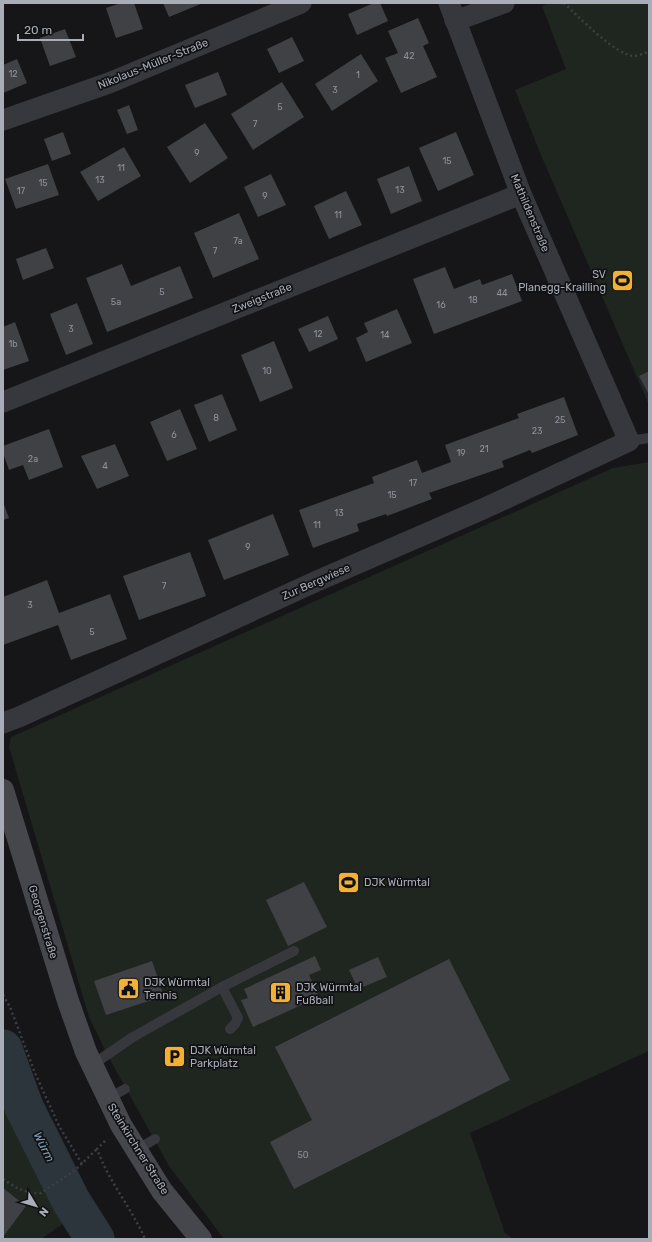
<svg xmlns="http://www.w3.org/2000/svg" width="652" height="1242" font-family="Rubik,sans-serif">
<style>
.green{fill:#1e261f}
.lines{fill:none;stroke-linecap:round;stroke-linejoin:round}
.river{stroke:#2c353c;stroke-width:39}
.building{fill:#404145}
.path{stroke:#3d3f44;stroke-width:2.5;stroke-dasharray:2 3;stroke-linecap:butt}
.lane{stroke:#37383d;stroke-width:10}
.street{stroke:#37383d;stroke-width:21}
.secondary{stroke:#45474d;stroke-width:22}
.labels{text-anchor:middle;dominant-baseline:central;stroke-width:3.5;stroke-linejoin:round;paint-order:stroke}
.number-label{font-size:9px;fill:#8e929b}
.street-label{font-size:11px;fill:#a8adb8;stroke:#111113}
.poi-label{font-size:11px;fill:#a8adb8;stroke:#111113;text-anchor:start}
.water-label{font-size:12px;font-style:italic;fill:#7f9bb3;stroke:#111113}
</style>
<rect width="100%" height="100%" fill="#161618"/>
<g class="green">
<polygon points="549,3 649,3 649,405 541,155 515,90 566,69 542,6"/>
<polygon points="649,462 649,1051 470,1133 505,1233 513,1239 224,1239 169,1166 108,1056 89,1017 9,747 11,737 613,468"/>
<polygon points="3,1103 70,1219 41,1239 3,1239"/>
</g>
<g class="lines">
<polyline class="river" points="3,1049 24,1107 71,1201 95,1239"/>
</g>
<g class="building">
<polygon points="121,3 134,3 143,29 116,38 106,8"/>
<polygon points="163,3 203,3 169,17"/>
<polygon points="374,3 380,3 388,21 357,35 348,14"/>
<polygon points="418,18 429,43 423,46 437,77 401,93 385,58 398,53 388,31"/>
<polygon points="65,29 76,57 50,66 40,38"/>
<polygon points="292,37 304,61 279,73 267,49"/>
<polygon points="361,54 378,81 332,111 315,84"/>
<polygon points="17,59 27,83 3,93 3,65"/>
<polygon points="218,72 227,95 195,108 185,85"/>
<polygon points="282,82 304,117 253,150 231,114"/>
<polygon points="129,105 138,130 127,134 117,110"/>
<polygon points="205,123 228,158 190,183 167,147"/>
<polygon points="63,132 71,154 52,161 44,139"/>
<polygon points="456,132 474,175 438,191 419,148"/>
<polygon points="124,147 141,176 98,201 80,172"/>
<polygon points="48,164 59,195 16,209 5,179"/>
<polygon points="409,166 422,201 391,214 377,179"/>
<polygon points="271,174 286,205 258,217 244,187"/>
<polygon points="346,191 362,225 329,239 314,206"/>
<polygon points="239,213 259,259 213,278 194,233"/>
<polygon points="46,248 54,268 23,280 16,259"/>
<polygon points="122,264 131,286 180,266 193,298 107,332 86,278"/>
<polygon points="445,267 454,289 480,279 482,285 512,274 522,301 434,334 413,279"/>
<polygon points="77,303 93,344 66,355 50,314"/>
<polygon points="397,309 412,343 366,362 356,338 368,332 364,323"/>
<polygon points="328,316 338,339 309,352 298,329"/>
<polygon points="15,322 29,361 3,370 3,327"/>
<polygon points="274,341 293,388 260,402 241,355"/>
<polygon points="649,371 649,395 639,376"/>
<polygon points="222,394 237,430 209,442 194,405"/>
<polygon points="564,397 578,435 532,453 530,450 502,461 504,467 429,493 432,499 387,516 386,514 357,524 359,531 313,548 299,510 374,483 372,477 417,460 422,473 451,462 445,445 519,418 517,414"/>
<polygon points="180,409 197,449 167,461 150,422"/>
<polygon points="49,429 63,467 29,480 23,465 9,470 3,453 3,446"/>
<polygon points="115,444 129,476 97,489 81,456"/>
<polygon points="3,502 9,518 3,520"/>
<polygon points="273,514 289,555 224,580 208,540"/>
<polygon points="190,552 206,596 139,620 123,576"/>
<polygon points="47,580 59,613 110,594 127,639 71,660 58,625 3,645 3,597"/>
<polygon points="304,882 327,927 288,946 266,900"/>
<polygon points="315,956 321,970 309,975 319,997 253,1027 241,1000 248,998 244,989"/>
<polygon points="378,957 387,977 358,989 349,970"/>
<polygon points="449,959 510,1080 294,1189 270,1142 312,1120 275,1047"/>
<polygon points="152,961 164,996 106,1015 94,981"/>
<polygon points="3,1188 26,1206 3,1237"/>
</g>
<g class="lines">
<g class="path">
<path d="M564,3c14,13 51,52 70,53 4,0 10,-3 15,-4"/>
<polyline points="3,995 10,1007 35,1073 59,1126 82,1164"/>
<path d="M105,1141l-8,8c12,33 34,58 48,90"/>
<polyline points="3,1179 15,1187 30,1193 41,1193 74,1171 97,1149"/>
</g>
<g class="lane">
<polyline points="629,441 649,438"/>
<polyline points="222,987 238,1018 235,1024 230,1029"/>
<polyline points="92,1065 133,1037 222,987 294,951"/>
<polyline points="107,1099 125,1089"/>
<polyline points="136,1150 155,1139"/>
</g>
<g class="street">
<polyline points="455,21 504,3"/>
<polyline points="3,120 109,83 301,3"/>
<polyline points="3,402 521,194"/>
<polyline points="3,723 19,717 317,581 485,508 629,441 521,194 449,3"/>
</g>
<polyline class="secondary" points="3,790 68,1001 86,1052 121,1125 162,1191 201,1239"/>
</g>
<defs>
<symbol id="stadium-square" viewBox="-11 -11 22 22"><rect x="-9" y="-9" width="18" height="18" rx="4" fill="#f2b134" stroke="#111113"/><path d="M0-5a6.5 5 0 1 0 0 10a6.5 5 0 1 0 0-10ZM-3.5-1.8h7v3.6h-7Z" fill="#111"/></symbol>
<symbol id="civic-square" viewBox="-11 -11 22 22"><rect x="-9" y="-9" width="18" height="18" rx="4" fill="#f2b134" stroke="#111113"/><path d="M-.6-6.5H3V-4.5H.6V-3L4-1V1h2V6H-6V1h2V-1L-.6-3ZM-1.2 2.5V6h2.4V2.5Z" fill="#111"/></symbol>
<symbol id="building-square" viewBox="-11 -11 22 22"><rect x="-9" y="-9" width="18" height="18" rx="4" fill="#f2b134" stroke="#111113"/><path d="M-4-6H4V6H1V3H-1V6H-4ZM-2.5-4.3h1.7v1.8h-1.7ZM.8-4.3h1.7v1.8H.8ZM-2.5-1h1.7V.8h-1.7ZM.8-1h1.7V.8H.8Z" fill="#111"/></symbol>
<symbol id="parking-square" viewBox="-11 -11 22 22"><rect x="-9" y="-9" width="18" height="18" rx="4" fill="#f2b134" stroke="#111113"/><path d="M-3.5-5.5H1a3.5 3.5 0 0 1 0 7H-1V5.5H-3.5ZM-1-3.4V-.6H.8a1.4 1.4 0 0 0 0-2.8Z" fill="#111"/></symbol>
</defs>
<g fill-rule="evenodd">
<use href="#stadium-square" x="610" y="268" width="25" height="25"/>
<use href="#stadium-square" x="336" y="870" width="25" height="25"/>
<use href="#civic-square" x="116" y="976" width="25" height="25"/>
<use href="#building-square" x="268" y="980" width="25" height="25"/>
<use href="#parking-square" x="162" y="1044" width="25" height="25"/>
</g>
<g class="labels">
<g class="number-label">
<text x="409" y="56">42</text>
<text x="13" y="74">12</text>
<text x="358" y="75">1</text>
<text x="335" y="90">3</text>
<text x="280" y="107">5</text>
<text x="255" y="124">7</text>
<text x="197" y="153">9</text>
<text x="447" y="161">15</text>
<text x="121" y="168">11</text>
<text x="100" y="180">13</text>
<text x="43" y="183">15</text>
<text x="400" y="190">13</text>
<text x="21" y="191">17</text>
<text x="265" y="196">9</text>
<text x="338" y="215">11</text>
<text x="238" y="241">7a</text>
<text x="215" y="251">7</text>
<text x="162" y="292">5</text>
<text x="502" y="293">44</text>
<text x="473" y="300">18</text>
<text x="116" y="302">5a</text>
<text x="441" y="305">16</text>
<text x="71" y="329">3</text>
<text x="318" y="334">12</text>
<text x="385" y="335">14</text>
<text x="13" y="344">1b</text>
<text x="267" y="371">10</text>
<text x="216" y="418">8</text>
<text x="560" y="420">25</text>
<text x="537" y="431">23</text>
<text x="174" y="435">6</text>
<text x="484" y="449">21</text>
<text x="461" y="453">19</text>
<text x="33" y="459">2a</text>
<text x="105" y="466">4</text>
<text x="413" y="483">17</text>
<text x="392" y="495">15</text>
<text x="339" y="513">13</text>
<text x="317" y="525">11</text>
<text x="248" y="547">9</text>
<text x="164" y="586">7</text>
<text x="30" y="605">3</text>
<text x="92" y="632">5</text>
<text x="303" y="1155">50</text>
</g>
<g class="street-label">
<text transform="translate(153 64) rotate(-22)">Nikolaus-Müller-Straße</text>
<text transform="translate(530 213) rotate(67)">Mathildenstraße</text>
<text transform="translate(262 298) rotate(-22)">Zweigstraße</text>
<text transform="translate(316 582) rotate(-24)">Zur Bergwiese</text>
<text transform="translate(43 922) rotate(73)">Georgenstraße</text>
<text transform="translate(138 1149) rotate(58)">Steinkirchner Straße</text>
</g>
<g class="poi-label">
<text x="606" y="274" text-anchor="end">SV<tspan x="606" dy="13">Planegg-Krailling</tspan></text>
<text x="364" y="882">DJK Würmtal</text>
<text x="144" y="982">DJK Würmtal<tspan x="144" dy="13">Tennis</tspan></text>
<text x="296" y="987">DJK Würmtal<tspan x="296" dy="13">Fußball</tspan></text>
<text x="190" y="1050">DJK Würmtal<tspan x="190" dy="13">Parkplatz</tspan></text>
</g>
<g class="water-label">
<text transform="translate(44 1147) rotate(63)">Würm</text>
</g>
</g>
<rect width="652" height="1242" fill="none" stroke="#a8adb8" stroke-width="8"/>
<g transform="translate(36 1206) rotate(128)" stroke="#111113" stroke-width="3" paint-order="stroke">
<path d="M0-3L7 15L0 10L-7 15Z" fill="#a8adb8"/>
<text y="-6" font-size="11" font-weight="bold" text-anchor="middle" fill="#a8adb8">N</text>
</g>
<path d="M18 34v6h65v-6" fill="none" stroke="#a8adb8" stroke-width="2"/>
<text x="24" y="34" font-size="12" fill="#a8adb8" stroke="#111113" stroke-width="3" paint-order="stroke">20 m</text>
</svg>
